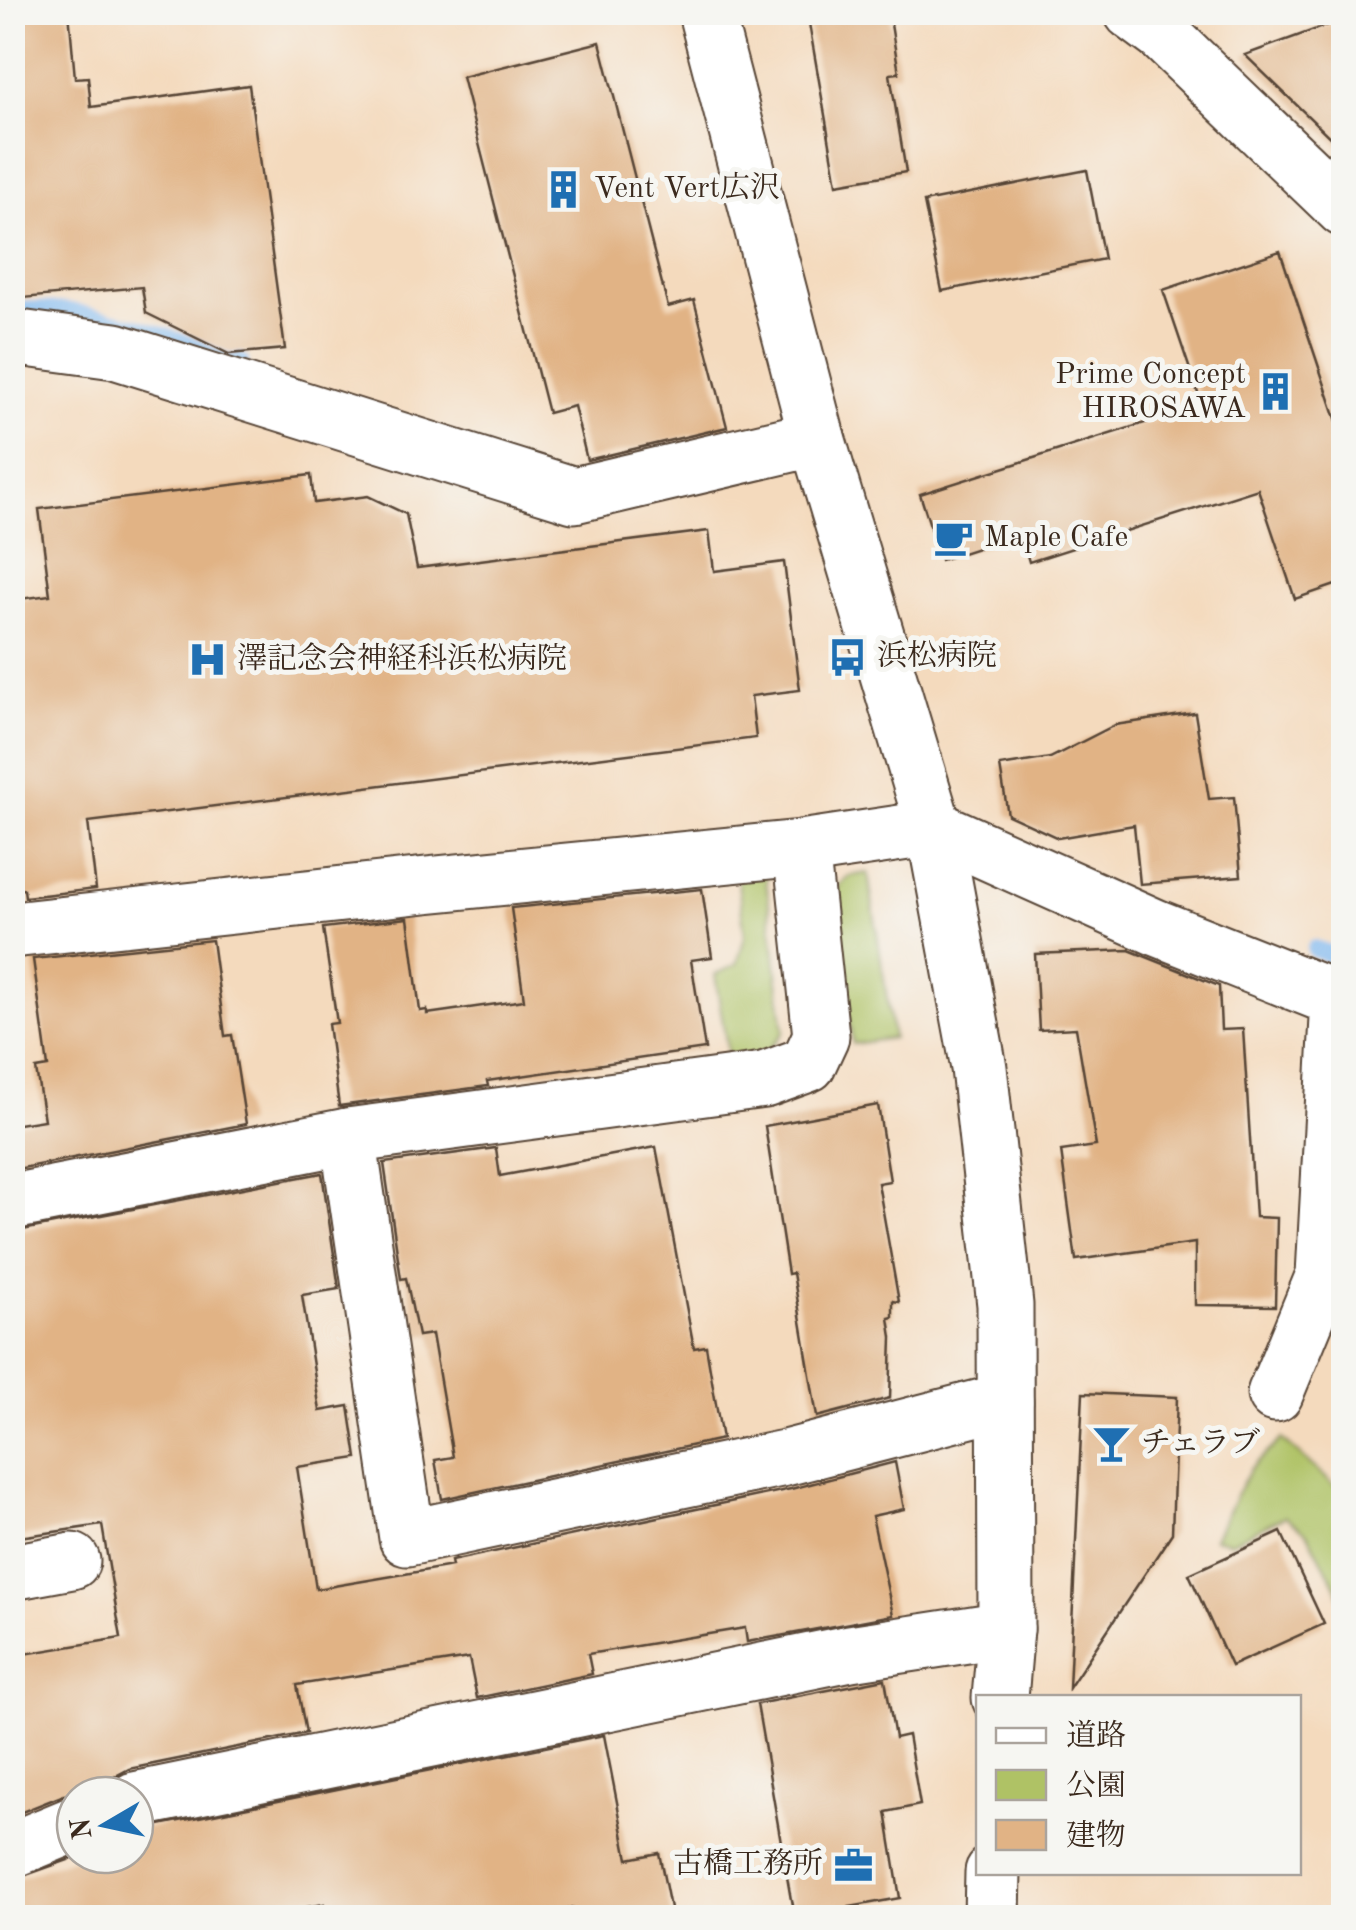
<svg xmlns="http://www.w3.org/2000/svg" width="1356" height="1930" font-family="'Old Standard TT','Noto Serif JP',serif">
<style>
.green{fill:#afc265;stroke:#757642;stroke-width:2.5}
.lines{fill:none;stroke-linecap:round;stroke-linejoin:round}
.stream{stroke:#7fb8ef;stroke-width:18}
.building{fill:#e1b385}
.minor-casing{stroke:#574436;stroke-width:59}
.tertiary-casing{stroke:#574436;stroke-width:59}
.minor{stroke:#fff;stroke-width:55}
.tertiary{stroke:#fff;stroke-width:55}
.labels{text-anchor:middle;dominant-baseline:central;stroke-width:10;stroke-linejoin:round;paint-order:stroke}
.poi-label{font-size:30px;fill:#3b2a1e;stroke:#f6f6f2;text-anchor:start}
</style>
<rect width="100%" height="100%" fill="#f6f6f2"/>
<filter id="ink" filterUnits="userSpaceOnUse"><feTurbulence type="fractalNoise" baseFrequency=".01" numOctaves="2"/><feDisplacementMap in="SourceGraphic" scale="20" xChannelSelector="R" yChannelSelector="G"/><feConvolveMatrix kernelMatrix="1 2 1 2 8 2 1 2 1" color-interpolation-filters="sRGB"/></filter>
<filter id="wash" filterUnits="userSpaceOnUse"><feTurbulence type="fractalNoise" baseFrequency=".0048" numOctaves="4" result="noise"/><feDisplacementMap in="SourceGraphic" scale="40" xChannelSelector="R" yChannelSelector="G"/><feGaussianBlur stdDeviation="2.25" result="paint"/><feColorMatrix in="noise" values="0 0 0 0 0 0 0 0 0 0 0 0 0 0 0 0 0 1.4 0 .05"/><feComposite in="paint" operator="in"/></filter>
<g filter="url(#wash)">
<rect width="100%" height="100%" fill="#f4dabd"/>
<g class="green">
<polygon points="765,870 784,1032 762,1057 729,1060 715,975 737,964 745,936 737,875"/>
<polygon points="868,873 893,1038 853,1044 829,896 849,876"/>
<polygon points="1282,1439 1343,1493 1343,1611 1337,1588 1308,1534 1285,1516 1231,1542 1214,1538 1250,1469"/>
</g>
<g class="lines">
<g class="stream">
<polyline points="12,309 71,312 136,327 240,362"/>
<polyline points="1315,949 1344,959"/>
</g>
</g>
<g id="blocks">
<g class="building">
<polygon points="12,12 69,12 75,78 88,77 91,107 249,85 285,349 229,354 146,313 142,287 12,299"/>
<polygon points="807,12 889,12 899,73 890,74 906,172 837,184"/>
<polygon points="1344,19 1344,151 1245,55"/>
<polygon points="600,42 668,307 694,300 727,427 587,460 574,406 548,413 462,77"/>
<polygon points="1087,170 1104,259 942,291 924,202"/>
<polygon points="1280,251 1344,442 1344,582 1295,599 1258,489 1029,562 1021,534 941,560 920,494 1202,405 1163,290"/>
<polygon points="311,475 314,503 368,496 406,514 417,568 709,531 714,571 784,562 800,690 751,696 756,738 88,822 96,889 25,897 24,889 12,890 12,600 50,595 39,509"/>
<polygon points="1195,713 1209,799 1234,797 1241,876 1140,884 1134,825 1058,838 1008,815 1000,766 1050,758 1115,725"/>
<polygon points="702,889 712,957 691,960 705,1049 487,1081 488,1086 339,1106 328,1024 337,1023 323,928 408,918 420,1011 427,1010 427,1014 524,1000 511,908"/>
<polygon points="212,940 225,1036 232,1035 246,1124 12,1170 12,1125 44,1120 36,1069 48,1067 33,959"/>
<polygon points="1129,950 1219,986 1221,1030 1243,1029 1255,1217 1277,1218 1275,1306 1195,1305 1195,1243 1076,1260 1061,1151 1096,1146 1076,1028 1039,1030 1035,954"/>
<polygon points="878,1105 890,1181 878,1183 899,1302 893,1301 893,1317 889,1318 892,1337 890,1398 817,1417 793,1273 788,1274 765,1126"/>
<polygon points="656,1147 694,1348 706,1346 722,1439 442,1499 435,1460 453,1457 432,1334 418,1336 406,1278 401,1279 384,1163 496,1148 500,1176"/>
<polygon points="322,1173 339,1289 302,1295 320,1411 349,1406 357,1458 297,1467 316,1589 452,1566 451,1561 791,1489 895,1462 904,1509 872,1516 893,1615 747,1642 745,1628 588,1654 592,1674 477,1698 469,1658 297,1685 306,1733 129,1769 114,1777 105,1795 64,1795 12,1816 12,1656 121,1638 102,1525 12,1538 12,1232"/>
<polygon points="1083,1393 1177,1397 1172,1533 1069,1688"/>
<polygon points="1281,1532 1324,1624 1231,1666 1189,1574"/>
<polygon points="885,1679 895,1738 908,1735 920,1805 886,1812 900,1898 794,1917 757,1704"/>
<polygon points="604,1735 628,1859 659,1853 672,1918 575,1918 573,1908 527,1918 327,1918 324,1904 247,1918 12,1918 12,1880 82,1855 135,1855 135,1830"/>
</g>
</g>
</g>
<g filter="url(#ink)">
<use href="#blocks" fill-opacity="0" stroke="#574436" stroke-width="2.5"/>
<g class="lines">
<defs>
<g id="minor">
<polyline points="1132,12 1163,35 1344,209"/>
<polyline points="12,337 115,351 574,495 817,438"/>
<polyline points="12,930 426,885 801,848 934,828 1155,927 1344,1002"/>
<polyline points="348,1136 407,1538 785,1458 1005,1401"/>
<polyline points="12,1202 348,1136 764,1080 808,1064 821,1036 801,848"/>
<polyline points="1275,1394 1324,1275 1339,1000"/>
<polyline points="12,1572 72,1561"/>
<polyline points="135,1800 850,1653 1006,1629"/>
<polyline points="12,1850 75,1824"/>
</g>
<g id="tertiary">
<polyline points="706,12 817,438 934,828 979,1068 1005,1305 1006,1629 1000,1698"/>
<polyline points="992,1918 993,1872"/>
</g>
</defs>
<use href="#minor" class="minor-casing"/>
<use href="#tertiary" class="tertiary-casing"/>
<use href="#minor" class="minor"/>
<use href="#tertiary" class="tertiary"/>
</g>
</g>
<defs>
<symbol id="building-bare" viewBox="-9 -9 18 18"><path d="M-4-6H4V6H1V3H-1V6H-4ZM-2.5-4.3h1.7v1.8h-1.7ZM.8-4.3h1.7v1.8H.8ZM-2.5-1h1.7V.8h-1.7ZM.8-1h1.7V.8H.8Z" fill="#1f6fb2" stroke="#f6f6f2" stroke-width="2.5" paint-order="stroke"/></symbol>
<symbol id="cafe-bare" viewBox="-9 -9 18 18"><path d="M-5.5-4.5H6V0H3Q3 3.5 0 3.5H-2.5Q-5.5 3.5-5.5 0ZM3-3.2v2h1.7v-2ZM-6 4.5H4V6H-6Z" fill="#1f6fb2" stroke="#f6f6f2" stroke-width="2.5" paint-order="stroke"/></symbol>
<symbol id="bus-bare" viewBox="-9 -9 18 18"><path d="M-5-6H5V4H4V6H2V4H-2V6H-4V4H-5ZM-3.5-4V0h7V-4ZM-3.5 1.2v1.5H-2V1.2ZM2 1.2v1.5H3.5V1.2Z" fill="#1f6fb2" stroke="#f6f6f2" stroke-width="2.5" paint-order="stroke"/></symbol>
<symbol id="hospital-bare" viewBox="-9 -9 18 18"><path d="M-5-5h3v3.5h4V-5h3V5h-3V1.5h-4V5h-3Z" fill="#1f6fb2" stroke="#f6f6f2" stroke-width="2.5" paint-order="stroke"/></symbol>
<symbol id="bar-bare" viewBox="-9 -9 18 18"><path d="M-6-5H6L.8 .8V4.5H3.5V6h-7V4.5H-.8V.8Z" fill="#1f6fb2" stroke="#f6f6f2" stroke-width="2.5" paint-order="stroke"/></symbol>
<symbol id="office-bare" viewBox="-9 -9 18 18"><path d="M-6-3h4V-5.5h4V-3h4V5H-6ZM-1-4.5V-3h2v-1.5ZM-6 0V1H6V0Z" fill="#1f6fb2" stroke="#f6f6f2" stroke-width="2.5" paint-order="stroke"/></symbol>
</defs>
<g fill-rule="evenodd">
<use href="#building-bare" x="536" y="162" width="55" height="55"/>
<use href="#building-bare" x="1248" y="364" width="55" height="55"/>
<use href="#cafe-bare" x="926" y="510" width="55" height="55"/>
<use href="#bus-bare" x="820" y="630" width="55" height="55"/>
<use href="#hospital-bare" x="180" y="632" width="55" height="55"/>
<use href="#bar-bare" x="1084" y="1416" width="55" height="55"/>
<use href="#office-bare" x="826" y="1838" width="55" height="55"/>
</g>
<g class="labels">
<g class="poi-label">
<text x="594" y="189">Vent Vert広沢</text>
<text x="1246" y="375" text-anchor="end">Prime Concept<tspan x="1246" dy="34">HIROSAWA</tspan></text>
<text x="984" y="538">Maple Cafe</text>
<text x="877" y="657">浜松病院</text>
<text x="237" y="660">澤記念会神経科浜松病院</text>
<text x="1141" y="1444">チェラブ</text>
<text x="823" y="1865" text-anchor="end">古橋工務所</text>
</g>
</g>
<rect width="1356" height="1930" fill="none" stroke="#f6f6f2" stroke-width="50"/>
<rect x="976" y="1695" width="325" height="180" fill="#f6f6f2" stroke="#aba49d" stroke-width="2.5"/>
<rect x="996" y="1728" width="50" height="15" fill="#ffffff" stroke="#aba49d" stroke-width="2.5"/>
<text x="1066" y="1745" font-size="30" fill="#3b2a1e">道路</text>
<rect x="996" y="1770" width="50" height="30" fill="#afc265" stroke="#aba49d" stroke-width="2.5"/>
<text x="1066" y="1795" font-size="30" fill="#3b2a1e">公園</text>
<rect x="996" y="1820" width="50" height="30" fill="#e1b385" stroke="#aba49d" stroke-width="2.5"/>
<text x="1066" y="1845" font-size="30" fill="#3b2a1e">建物</text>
<g transform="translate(105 1825) rotate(261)"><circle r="48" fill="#f6f6f2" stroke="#aba49d" stroke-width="2.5"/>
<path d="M0-8L18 38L0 25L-18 38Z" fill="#1f6fb2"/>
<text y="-15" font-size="28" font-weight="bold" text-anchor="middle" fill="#3b2a1e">N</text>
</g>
</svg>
